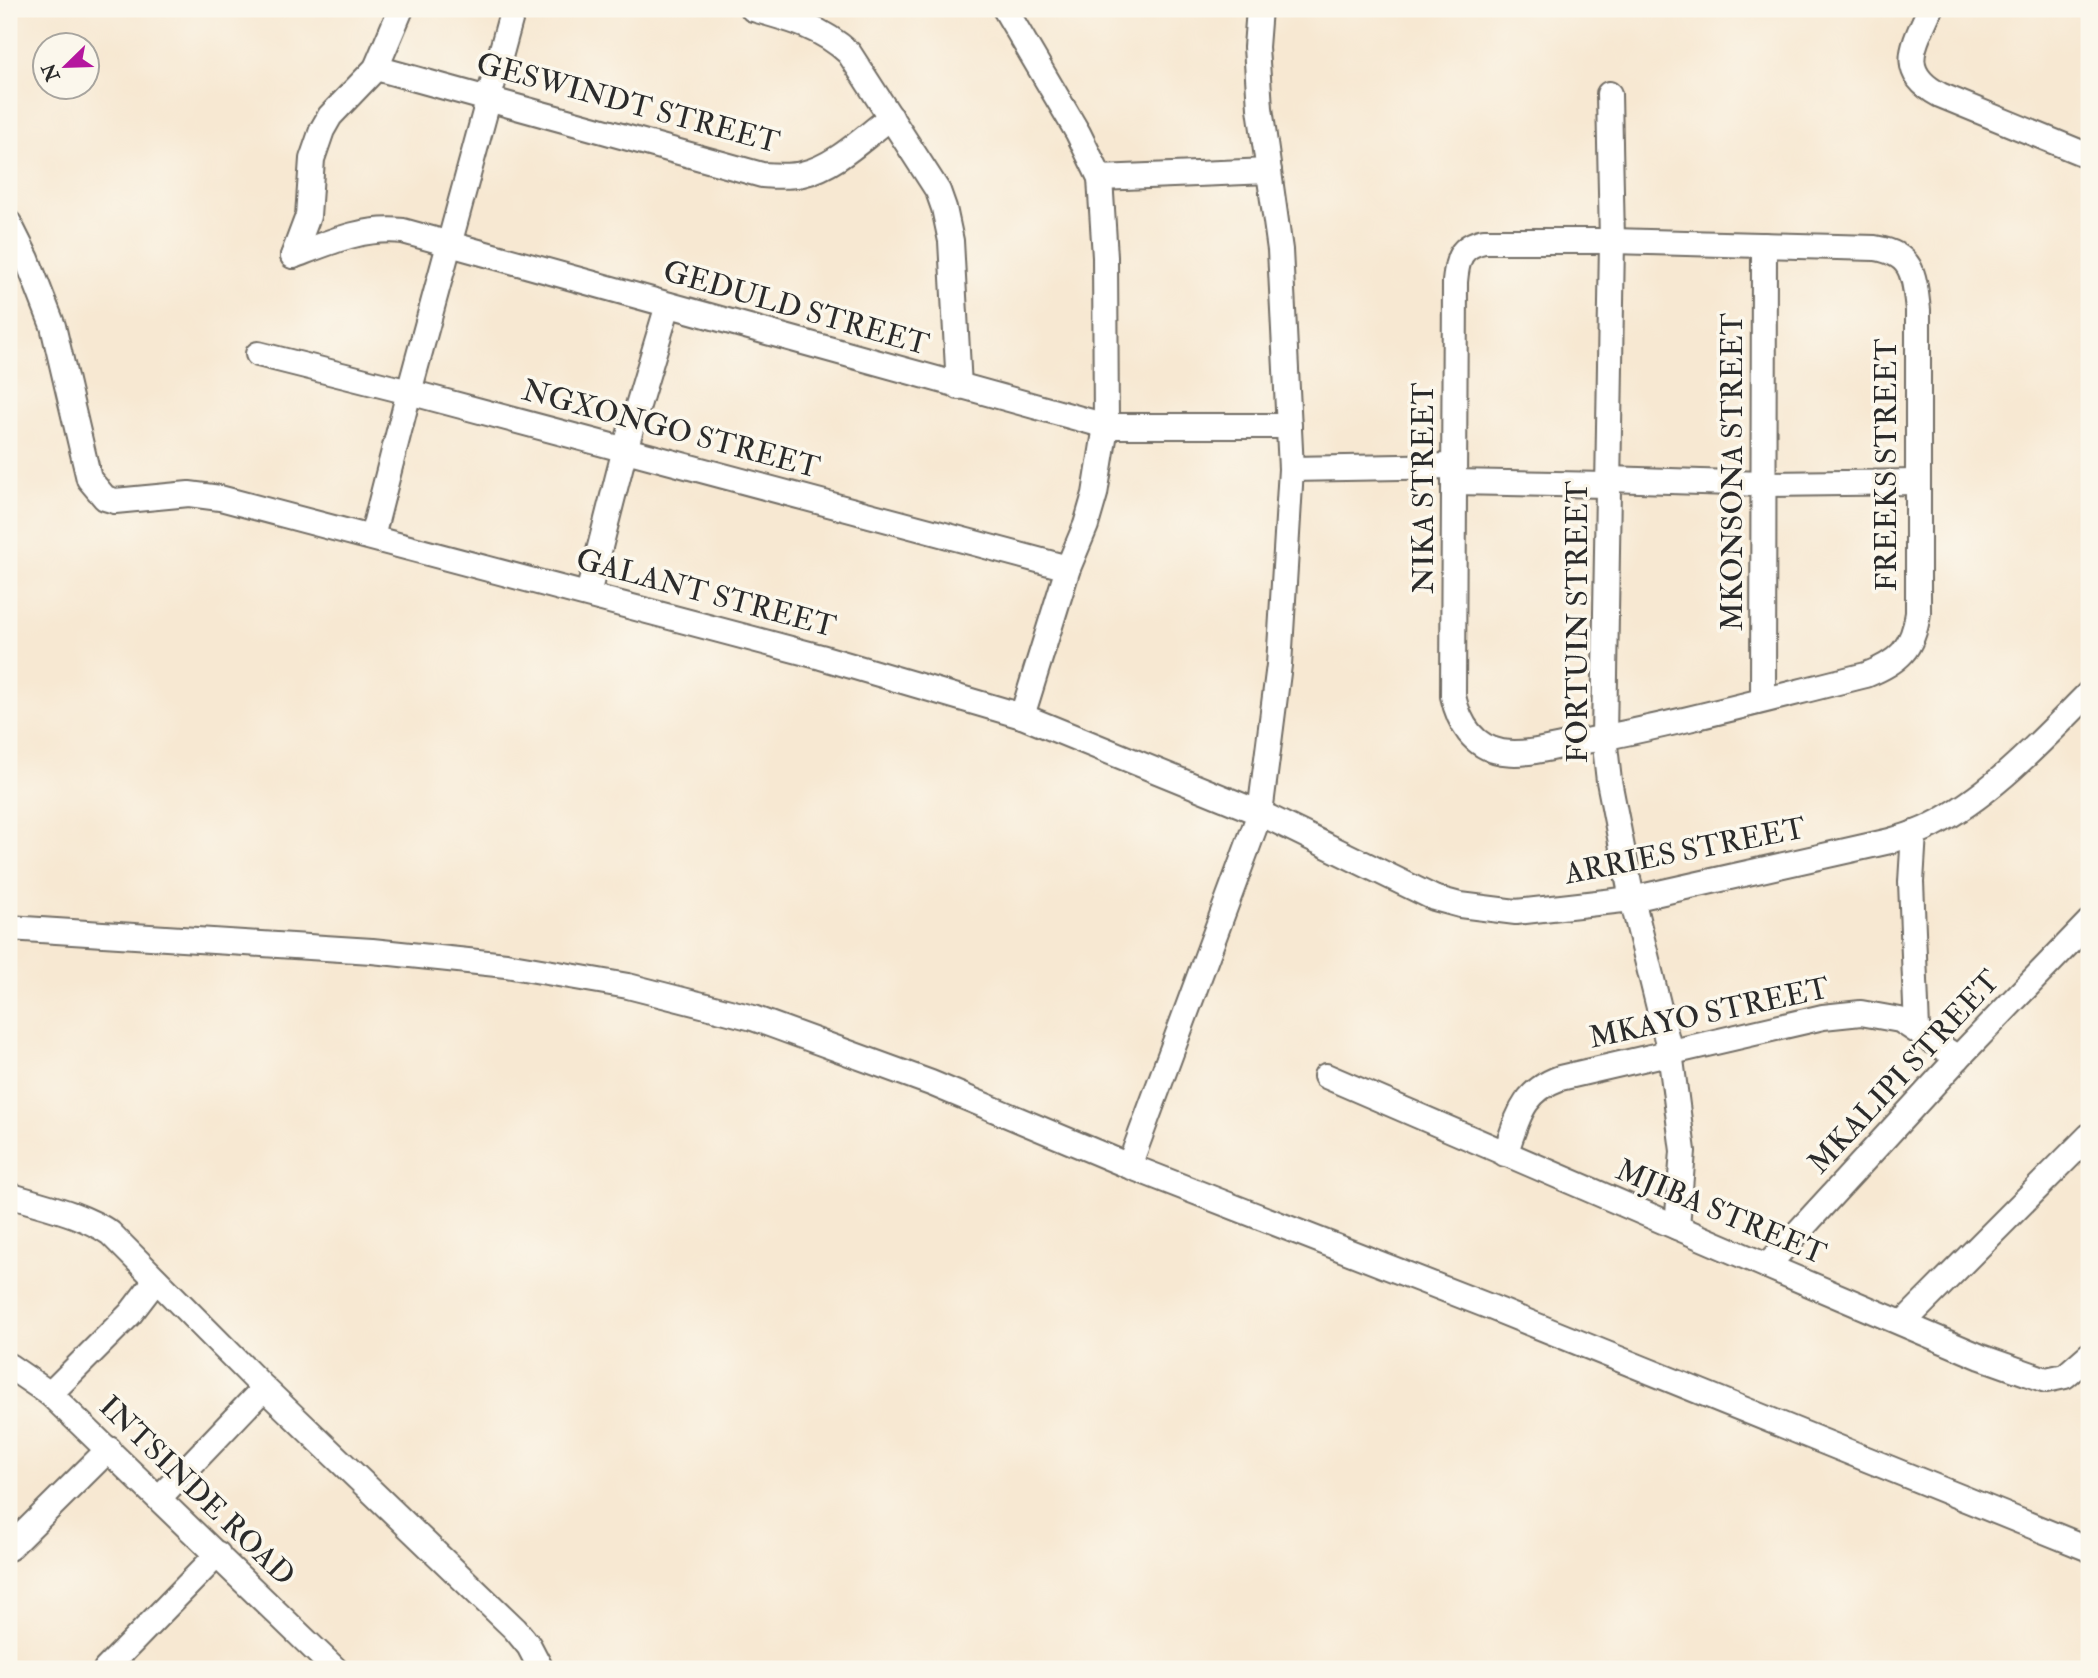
<svg xmlns="http://www.w3.org/2000/svg" width="2098" height="1678" font-family="'IM FELL Double Pica',serif">
<style>
.lines{fill:none;stroke-linecap:round;stroke-linejoin:round}
.minor-casing{stroke:#726d65;stroke-width:28}
.minor{stroke:#fff;stroke-width:24}
.labels{text-anchor:middle;dominant-baseline:central;stroke-width:7;stroke-linejoin:round;paint-order:stroke}
.street-label{font-size:30px;fill:#2b2b2b;stroke:#fbf7ec}
</style>
<rect width="100%" height="100%" fill="#fbf7ec"/>
<filter id="ink" filterUnits="userSpaceOnUse"><feTurbulence type="fractalNoise" baseFrequency=".0143" numOctaves="2"/><feDisplacementMap in="SourceGraphic" scale="14" xChannelSelector="R" yChannelSelector="G"/><feConvolveMatrix kernelMatrix="1 2 1 2 8 2 1 2 1" color-interpolation-filters="sRGB"/></filter>
<filter id="wash" filterUnits="userSpaceOnUse"><feTurbulence type="fractalNoise" baseFrequency=".00686" numOctaves="4" result="noise"/><feDisplacementMap in="SourceGraphic" scale="28" xChannelSelector="R" yChannelSelector="G"/><feGaussianBlur stdDeviation="1.57" result="paint"/><feColorMatrix in="noise" values="0 0 0 0 0 0 0 0 0 0 0 0 0 0 0 0 0 1.4 0 .05"/><feComposite in="paint" operator="in"/></filter>
<g filter="url(#wash)">
<rect width="100%" height="100%" fill="#f7e8d2"/>
</g>
<g filter="url(#ink)">
<g class="lines">
<defs>
<g id="minor">
<path d="M753,9c36,10 68,18 96,44l89,138 6,17 7,33 8,146"/>
<polyline points="1005,9 1078,133 1100,178 1105,257 1106,426 1095,494 1086,525 1068,568 1022,716"/>
<path d="M1930,9c-16,36 -34,63 10,86l149,61"/>
<path d="M376,68l386,107c13,1 27,2 40,-1 33,-7 62,-37 89,-57"/>
<polyline points="1609,94 1612,241 1604,737 1609,781 1632,899 1670,1052 1683,1151 1677,1227"/>
<polyline points="1100,178 1269,171"/>
<path d="M9,223l18,36 26,67 36,153 16,19 10,3 74,-7 31,4 601,159 201,59 238,97 174,85 26,7 56,7 116,-13 258,-58c13,-4 28,-8 41,-15 61,-31 110,-85 158,-133"/>
<path d="M1484,241h128l263,7c39,6 39,28 43,62v303c-5,36 -19,49 -52,62 -94,23 -189,49 -285,67 -25,4 -53,14 -79,10 -29,-5 -43,-29 -49,-56l2,-414c2,-23 5,-36 29,-41z"/>
<path d="M293,256c37,-14 70,-29 110,-25l703,195h183"/>
<polyline points="293,256 308,216 312,159 322,130 330,116 376,68 401,9"/>
<polyline points="258,354 409,392 1068,568"/>
<polyline points="1291,469 1454,466"/>
<polyline points="1608,479 1763,484 1918,482"/>
<polyline points="1454,482 1607,485"/>
<polyline points="372,537 409,392 513,9"/>
<polyline points="588,594 625,449 668,305"/>
<polyline points="1763,700 1764,245"/>
<polyline points="1914,833 1911,882 1917,1029"/>
<polyline points="9,928 372,951 506,965 628,986 753,1018 931,1083 1129,1166 1493,1308 2089,1549"/>
<polyline points="1326,1076 1767,1266 1981,1357 2046,1380 2065,1376 2089,1355"/>
<path d="M1505,1154c13,-35 16,-62 55,-76l263,-61 38,-4 39,7 58,38"/>
<polyline points="1129,1166 1260,813 1279,665 1291,469 1280,250 1260,108 1256,47 1259,9"/>
<path d="M9,1195c34,11 71,18 101,38l154,155 251,241 14,17 12,23"/>
<polyline points="1767,1266 1958,1058 2089,922"/>
<polyline points="1903,1323 2089,1136"/>
<polyline points="9,1366 50,1394 335,1669"/>
<polyline points="50,1394 130,1314 156,1280"/>
<polyline points="159,1498 264,1388"/>
<polyline points="9,1548 109,1449"/>
<polyline points="106,1669 218,1554"/>
</g>
</defs>
<use href="#minor" class="minor-casing"/>
<use href="#minor" class="minor"/>
</g>
</g>
<g class="labels">
<g class="street-label">
<text transform="translate(628 103) rotate(15)">GESWINDT STREET</text>
<text transform="translate(796 308) rotate(16)">GEDULD STREET</text>
<text transform="translate(671 429) rotate(15)">NGXONGO STREET</text>
<text transform="translate(1886 465) rotate(-90)">FREEKS STREET</text>
<text transform="translate(1732 472) rotate(-90)">MKONSONA STREET</text>
<text transform="translate(1423 488) rotate(-90)">NIKA STREET</text>
<text transform="translate(706 593) rotate(15)">GALANT STREET</text>
<text transform="translate(1577 622) rotate(-90)">FORTUIN STREET</text>
<text transform="translate(1685 851) rotate(-11)">ARRIES STREET</text>
<text transform="translate(1709 1013) rotate(-12)">MKAYO STREET</text>
<text transform="translate(1904 1072) rotate(-47)">MKALIPI STREET</text>
<text transform="translate(1721 1212) rotate(23)">MJIBA STREET</text>
<text transform="translate(197 1491) rotate(44)">INTSINDE ROAD</text>
</g>
</g>
<rect width="2098" height="1678" fill="none" stroke="#fbf7ec" stroke-width="35"/>
<g transform="translate(66 66) rotate(247)"><circle r="33" fill="#fbf7ec" stroke="#a8a59f" stroke-width="2"/>
<path d="M0-5L12 26L0 18L-12 26Z" fill="#b5179e"/>
<text y="-10" font-size="19" font-weight="bold" text-anchor="middle" fill="#2b2b2b">N</text>
</g>
</svg>
